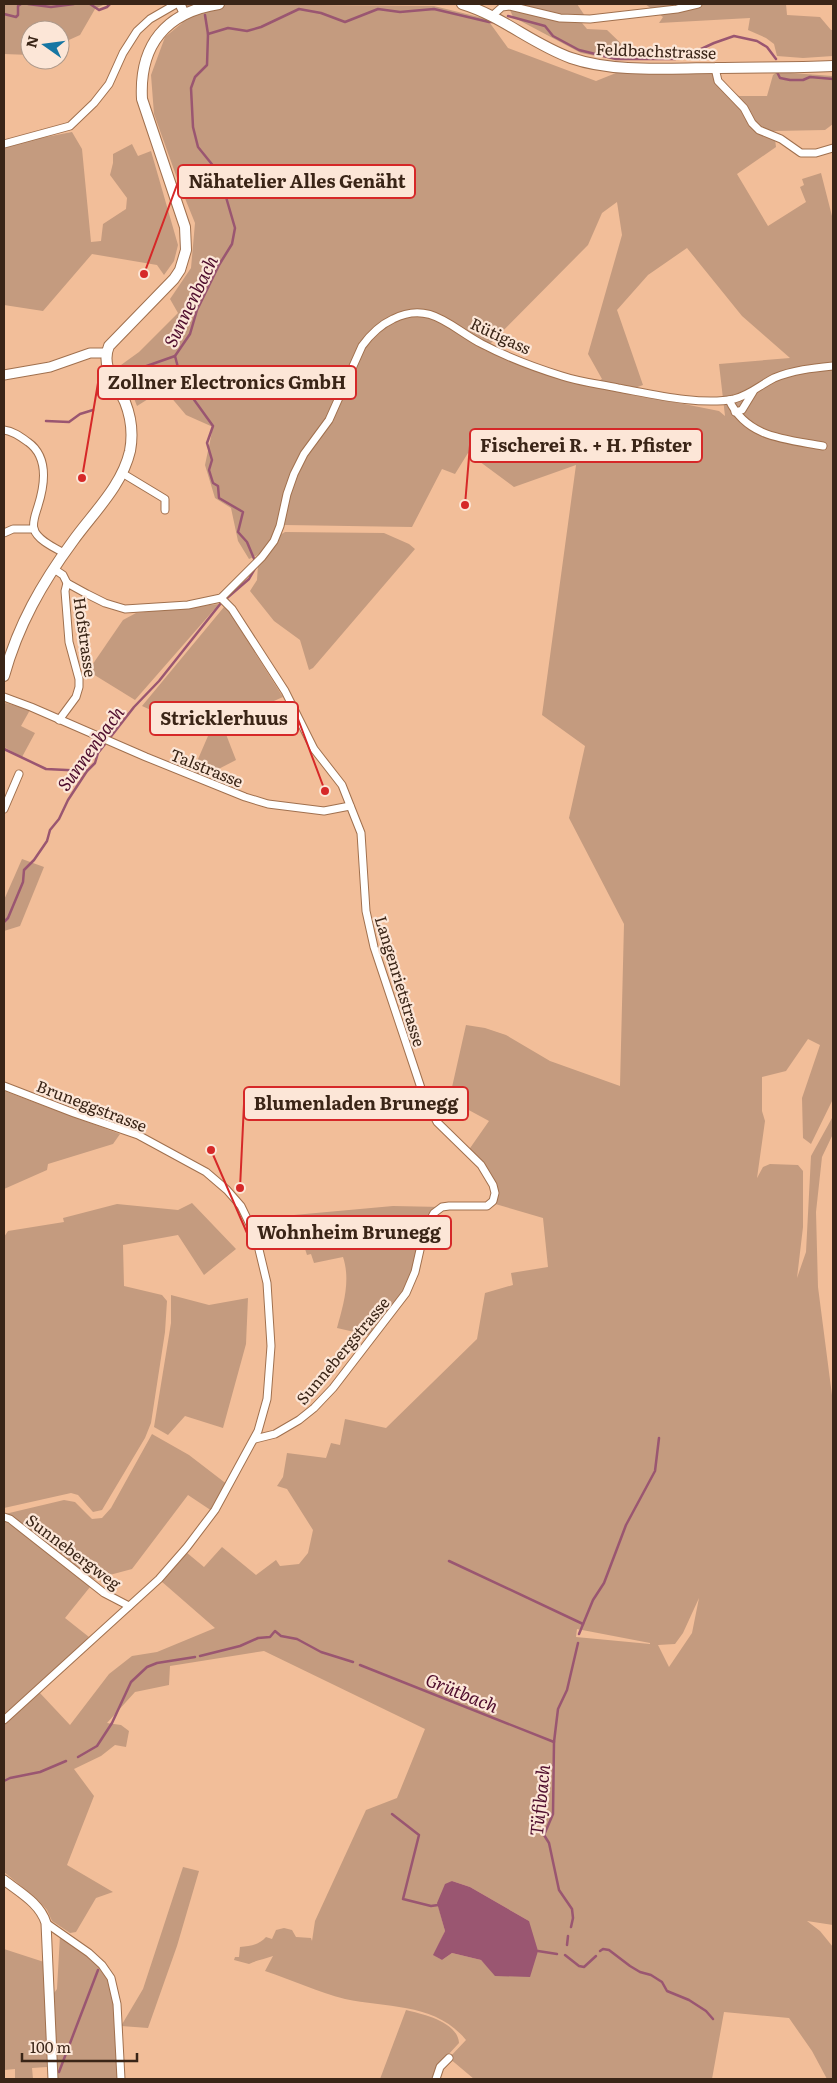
<svg xmlns="http://www.w3.org/2000/svg" width="837" height="2083" font-family="Literata,serif">
<style>
.green{fill:#c49b7f;fill-rule:evenodd}
.water{fill:#9a5671}
.lines{fill:none;stroke-linecap:round;stroke-linejoin:round}
.stream{stroke:#9a5671;stroke-width:2.5}
.minor-casing{stroke:#a0704e;stroke-width:9}
.tertiary-casing{stroke:#a0704e;stroke-width:11}
.secondary-casing{stroke:#a0704e;stroke-width:12}
.minor{stroke:#fff;stroke-width:7}
.tertiary{stroke:#fff;stroke-width:9}
.secondary{stroke:#fff;stroke-width:10}
.labels{text-anchor:middle;dominant-baseline:central;stroke-width:4.5;stroke-linejoin:round;paint-order:stroke}
.street-label{font-size:16px;fill:#3a2517;stroke:#fce6d7}
.water-label{font-size:18px;font-style:italic;fill:#4f0d2d;stroke:#fce6d7}
.leader{fill:none;stroke:#d62828;stroke-width:2}
.callout-dot{fill:#d62828;stroke:#fce6d7;stroke-width:2}
.callout{fill:#fce6d7;stroke:#d62828;stroke-width:2}
.callout-label{font-size:18px;text-anchor:middle;font-weight:bold;fill:#3a2517}
</style>
<rect width="100%" height="100%" fill="#f2be99"/>
<g class="green">
<polygon points="4,4 105,4 95,9 80,35 60,44 60,30 30,30 30,55 4,54"/>
<path d="M184,4l250,2 53,13 21,29 88,33 20,-8 93,-2 30,25h28l6,-21 4,-3 56,4v48l-8,6 -51,1 2,16 -39,27 31,52 38,-24 -6,-15 4,-2 -2,-6 19,-6 12,47v879l-22,45 -8,-6 -1,-40 18,-53 -12,-6 -22,32 -24,6v34l3,10 -8,57 6,-11 7,-3 28,1 5,6v56l-6,51 9,-26 5,-96 21,-38 1,2v14l-11,23 -6,55 2,75 15,116v522l-26,-4 13,10 13,16v132h-6l-15,-28 -23,-33 -65,-6 -12,67h-238l-25,-21 17,-18c-30,-37 -78,-32 -121,-41 -27,-7 -53,-19 -80,-28l8,-15c-8,3 -16,4 -24,8l-15,-4 1,-3h4l1,-10c10,-1 19,-2 26,-10l6,2 4,-9 8,-2 8,2 4,7 15,1 1,3 3,-20 51,-111 31,-12 28,-69 -161,-78 -94,15 -1,19 -34,7 -28,31 14,2 8,6 -3,16 -11,-2 -14,11 -27,13 20,27 -27,69 46,27 -17,6 -20,34 -6,1 -18,-12 -5,-11 -9,-10 -34,-28v-148l35,-32 31,33 39,-51 23,-18 25,-4 58,-24 -54,-47 25,-29 18,15 18,-20 34,28 20,-15 4,6 19,-2 9,-11 5,-23 -26,-41 -10,-3 6,-9 4,-24 39,5 5,-15 9,2 5,-26 41,9 91,-89 8,-46 28,-8 -2,-12 37,-6 -5,-49 -51,-15 3,-12 -27,-40 21,-30 -24,-13 -17,-3 18,-80 19,3 21,7 44,26 70,25 4,-162 -55,-106 16,-72 -43,-31 34,-250 -62,22 -46,-34 -13,21 -13,-5 -30,58 -127,-2 -1,-4 8,-40 14,-26 24,-33 36,-78 -6,-3c-11,28 -22,57 -37,84 -7,11 -18,19 -23,31 -13,29 -16,91 -51,103l-11,-18 -7,-33 -16,-10 -10,-33 8,-38 -27,-12 -22,-26 -27,17 -16,-41 18,-13 39,-39 -8,-14 21,-31 4,-45 -17,-42 -24,-67 -3,-39 14,-38 17,-14zM617,202l5,33 -34,119 14,25 -14,7 -21,-5 -83,-31 104,-105 14,-32zM687,248l55,68 48,42 -71,6 6,52 -6,-5 -95,-19 19,-7 -26,-75 31,-35zM699,1598l-7,35 -23,34 -11,-22 17,-1 8,-11zM577,1629l73,14v1l-74,-7zM452,1881l18,6 59,34 -33,54 -15,-15 -29,-7 -10,7 -8,-5 11,-24 -7,-26z"/>
<polygon points="516,4 577,4 585,16 562,15"/>
<polygon points="645,4 786,4 787,15 820,17 831,30 833,30 833,56 803,58 777,56 774,44 766,38 748,30 750,18 659,23 663,17"/>
<polygon points="510,10 565,22 582,23 587,29 607,30 629,51 634,60 611,59 581,53 513,17"/>
<polygon points="72,132 82,149 91,242 101,241 103,224 126,209 127,198 110,175 113,163 113,154 132,144 138,156 151,151 178,245 174,261 164,275 157,265 92,254 43,311 4,305 4,145"/>
<polygon points="285,532 384,533 409,544 415,549 313,668 309,670 300,640 274,621 250,591 257,580 258,565 273,549 280,535"/>
<polygon points="219,604 135,700 88,671 123,620 136,613"/>
<polygon points="224,607 228,610 283,697 222,724 236,760 203,777 192,773 208,736 142,706"/>
<polygon points="6,703 30,710 21,726 35,733 22,757 4,747 4,704"/>
<polygon points="22,859 44,867 20,926 4,931 4,900"/>
<polygon points="4,1091 120,1134 113,1144 48,1164 47,1170 4,1189"/>
<polygon points="192,1203 236,1249 204,1275 178,1235 123,1245 124,1286 162,1295 167,1301 165,1332 151,1423 145,1438 102,1510 93,1512 78,1495 71,1493 4,1508 4,1237 8,1231 64,1222 63,1218 117,1204 178,1210"/>
<path d="M393,1206l49,1 -8,6 -22,66 -40,57 -35,-8c6,-22 14,-47 6,-71l-29,6 -3,-9 -4,1 -13,-40z"/>
<polygon points="171,1295 209,1305 248,1298 246,1344 223,1428 185,1416 168,1435 154,1427 171,1323"/>
<polygon points="152,1434 189,1455 228,1485 212,1511 188,1495 132,1569 91,1580 5,1514 64,1500 75,1502 92,1519 102,1518 111,1508"/>
<polygon points="4,1521 14,1526 90,1587 65,1618 89,1637 4,1716"/>
<polygon points="183,1867 199,1871 177,1946 148,2028 121,2026 143,1989"/>
<path d="M60,1935c12,10 37,26 45,38 15,21 12,79 13,106h-61l-3,-86 3,-4z"/>
<polygon points="4,1949 44,1962 47,2067 32,2068 33,2079 15,2079 15,2069 4,2070"/>
<path d="M406,2010c17,4 52,12 53,33l-24,26 -2,10h-53z"/>
</g>
<polygon class="water" points="452,1881 470,1887 529,1921 538,1951 530,1977 495,1976 481,1960 452,1953 442,1960 433,1955 445,1931 437,1903 445,1884"/>
<g class="lines">
<g class="stream">
<polyline points="28,4 51,7 74,4"/>
<polyline points="90,4 99,10 107,7 110,4"/>
<polyline points="4,14 16,17 18,15 18,6 21,4"/>
<polyline points="205,15 208,34 207,65 195,77 191,88 193,127 198,147 219,173 235,228 232,244 219,265 197,310 190,334 175,356 182,383 213,426 207,443 212,460 209,470 213,483 218,486 219,498 243,512 238,532 247,542 255,561"/>
<polyline points="508,16 545,26 553,36 579,50 616,59 675,59 686,56 714,43 734,36 757,41 767,47 776,59"/>
<polyline points="208,34 228,28 247,31 261,27 299,9 321,13 345,22 378,9 400,12 434,9 489,22 493,22"/>
<polyline points="777,72 780,78 790,80 803,80 810,77 833,79"/>
<polyline points="134,382 141,368 175,356"/>
<polyline points="46,421 69,422 80,414 93,410"/>
<polyline points="227,598 249,579 257,565"/>
<polyline points="4,749 46,769 87,771"/>
<polyline points="4,922 8,918 23,882 24,870 34,860 47,841 50,830 59,819 68,800 87,771 95,763 98,753 134,707 159,681 221,603"/>
<polyline points="449,1561 583,1624"/>
<polyline points="579,1634 593,1600 604,1583 626,1525 655,1471 659,1438"/>
<polyline points="200,1656 240,1646 258,1638 270,1637 275,1631 281,1636 297,1639 321,1652 353,1662"/>
<polyline points="360,1665 554,1742"/>
<polyline points="78,1757 97,1746 112,1723 131,1682 147,1667 157,1663 195,1657"/>
<polyline points="4,1781 10,1778 40,1772 66,1761"/>
<polyline points="392,1814 419,1835 403,1899 431,1906 438,1905"/>
<polyline points="571,1927 573,1918 572,1909 559,1890 549,1843 544,1835 553,1814 554,1742 558,1709 567,1690 578,1643"/>
<polyline points="567,1945 568,1936"/>
<polyline points="538,1951 557,1954"/>
<polyline points="600,1951 603,1949 609,1950 630,1966 640,1972 651,1975 662,1982 667,1991 689,2000 706,2011 713,2019"/>
<polyline points="565,1955 579,1966 584,1967 596,1956"/>
<polyline points="59,2072 98,1970"/>
</g>
<defs>
<g id="minor">
<polyline points="493,15 502,7 510,6 560,18 590,19 677,9 698,4"/>
<polyline points="715,68 718,81 744,108 752,123 759,130 781,139 801,153 816,153 833,148"/>
<polyline points="4,144 70,126 94,103 109,84 123,53 137,31 150,19 176,4"/>
<path d="M729,400c18,38 56,39 94,46"/>
<polyline points="735,412 742,410 753,392"/>
<path d="M4,430c9,1 17,7 24,12 21,15 17,42 10,64 -2,7 -6,16 -4,23 3,11 21,19 30,24"/>
<polyline points="122,473 165,499 165,510"/>
<polyline points="4,533 13,529 34,529"/>
<path d="M54,569l9,6 4,8 20,11 18,9 20,6 63,-4 33,-7 41,-41 12,-16 6,-15 7,-32 7,-20 10,-20 25,-34 33,-74c8,-11 18,-21 31,-27 37,-19 58,9 89,25 25,13 54,24 80,32 18,6 37,8 56,12 33,6 83,18 116,11 16,-4 26,-14 40,-21 19,-8 39,-10 59,-12"/>
<polyline points="221,598 232,609 285,691 314,749 342,785 361,833 366,911 374,947 424,1097 437,1122 481,1165 493,1185 495,1193 493,1201 487,1206 449,1206 442,1207 434,1213 424,1232 415,1272 406,1293 333,1388 314,1408 299,1420 275,1434 255,1439"/>
<polyline points="4,697 31,707 146,757 245,797 268,804 324,811 350,806"/>
<polyline points="59,720 76,697 79,687 79,679 69,642 65,591 67,583"/>
<polyline points="4,809 19,774"/>
<polyline points="4,1086 74,1113 138,1135 206,1172 227,1190 241,1206 256,1237 267,1283 271,1346 267,1399 258,1431 215,1510 187,1547 159,1579 4,1720"/>
<polyline points="4,1517 10,1519 104,1593 129,1606"/>
<polyline points="46,1923 89,1953 102,1965 111,1978 117,2004 121,2079"/>
<polyline points="436,2079 440,2067 449,2058"/>
</g>
<g id="tertiary">
<polyline points="180,4 184,13"/>
<polyline points="4,375 50,367 90,353 106,353"/>
<path d="M4,1880c15,12 36,23 42,43l7,156"/>
</g>
<g id="secondary">
<path d="M462,4c40,12 70,40 109,54 43,15 99,10 144,10 39,-1 79,0 118,-2"/>
<path d="M4,676c14,-51 38,-93 69,-135 20,-28 49,-55 57,-90 3,-16 1,-34 -5,-49 -8,-18 -25,-35 -16,-56l65,-67 6,-9 6,-20 -1,-23 -43,-128c-3,-54 24,-87 77,-95"/>
</g>
</defs>
<use href="#minor" class="minor-casing"/>
<use href="#tertiary" class="tertiary-casing"/>
<use href="#secondary" class="secondary-casing"/>
<use href="#minor" class="minor"/>
<use href="#tertiary" class="tertiary"/>
<use href="#secondary" class="secondary"/>
</g>
<g class="labels">
<g class="street-label">
<text transform="translate(656 50) rotate(2)">Feldbachstrasse</text>
<text transform="translate(501 335) rotate(25)">Rütigass</text>
<text transform="translate(86 637) rotate(82)">Hofstrasse</text>
<text transform="translate(207 767) rotate(22)">Talstrasse</text>
<text transform="translate(401 981) rotate(73)">Langenrietstrasse</text>
<text transform="translate(92 1105) rotate(21)">Bruneggstrasse</text>
<text transform="translate(342 1350) rotate(-50)">Sunnebergstrasse</text>
<text transform="translate(74 1551) rotate(37)">Sunnebergweg</text>
</g>
<g class="water-label">
<text transform="translate(190 301) rotate(-64)">Sunnenbach</text>
<text transform="translate(90 748) rotate(-54)">Sunnenbach</text>
<text transform="translate(462 1692) rotate(22)">Grütbach</text>
<text transform="translate(539 1800) rotate(-84)">Tüfibach</text>
</g>
</g>
<path class="leader" d="M144 274L178 182M82 478L98 383M465 505L470 445M325 791L298 719M240 1188L244 1104M211 1150L247 1233"/>
<g class="callout-dot">
<circle cx="144" cy="274" r="5"/>
<circle cx="82" cy="478" r="5"/>
<circle cx="465" cy="505" r="5"/>
<circle cx="325" cy="791" r="5"/>
<circle cx="240" cy="1188" r="5"/>
<circle cx="211" cy="1150" r="5"/>
</g>
<g class="callout">
<rect x="178" y="165" width="237" height="33" rx="5"/>
<rect x="98" y="366" width="258" height="33" rx="5"/>
<rect x="470" y="429" width="232" height="33" rx="5"/>
<rect x="150" y="702" width="148" height="33" rx="5"/>
<rect x="244" y="1087" width="224" height="33" rx="5"/>
<rect x="247" y="1216" width="204" height="33" rx="5"/>
</g>
<g class="callout-label">
<text x="297" y="188">Nähatelier Alles Genäht</text>
<text x="227" y="389">Zollner Electronics GmbH</text>
<text x="586" y="452">Fischerei R. + H. Pfister</text>
<text x="224" y="725">Stricklerhuus</text>
<text x="356" y="1110">Blumenladen Brunegg</text>
<text x="349" y="1239">Wohnheim Brunegg</text>
</g>
<rect width="837" height="2083" fill="none" stroke="#3a2517" stroke-width="10"/>
<g transform="translate(45 45) rotate(284)"><circle r="24" fill="#fce6d7" stroke="#ae998a"/>
<path d="M0-4L9 19L0 12L-9 19Z" fill="#1676a3"/>
<text y="-8" font-size="14" font-weight="bold" text-anchor="middle" fill="#3a2517">N</text>
</g>
<path d="M22 2053v8h115v-8" fill="none" stroke="#3a2517" stroke-width="2.5"/>
<text x="30" y="2053" font-size="15" fill="#3a2517" stroke="#fce6d7" stroke-width="4" paint-order="stroke">100 m</text>
</svg>
